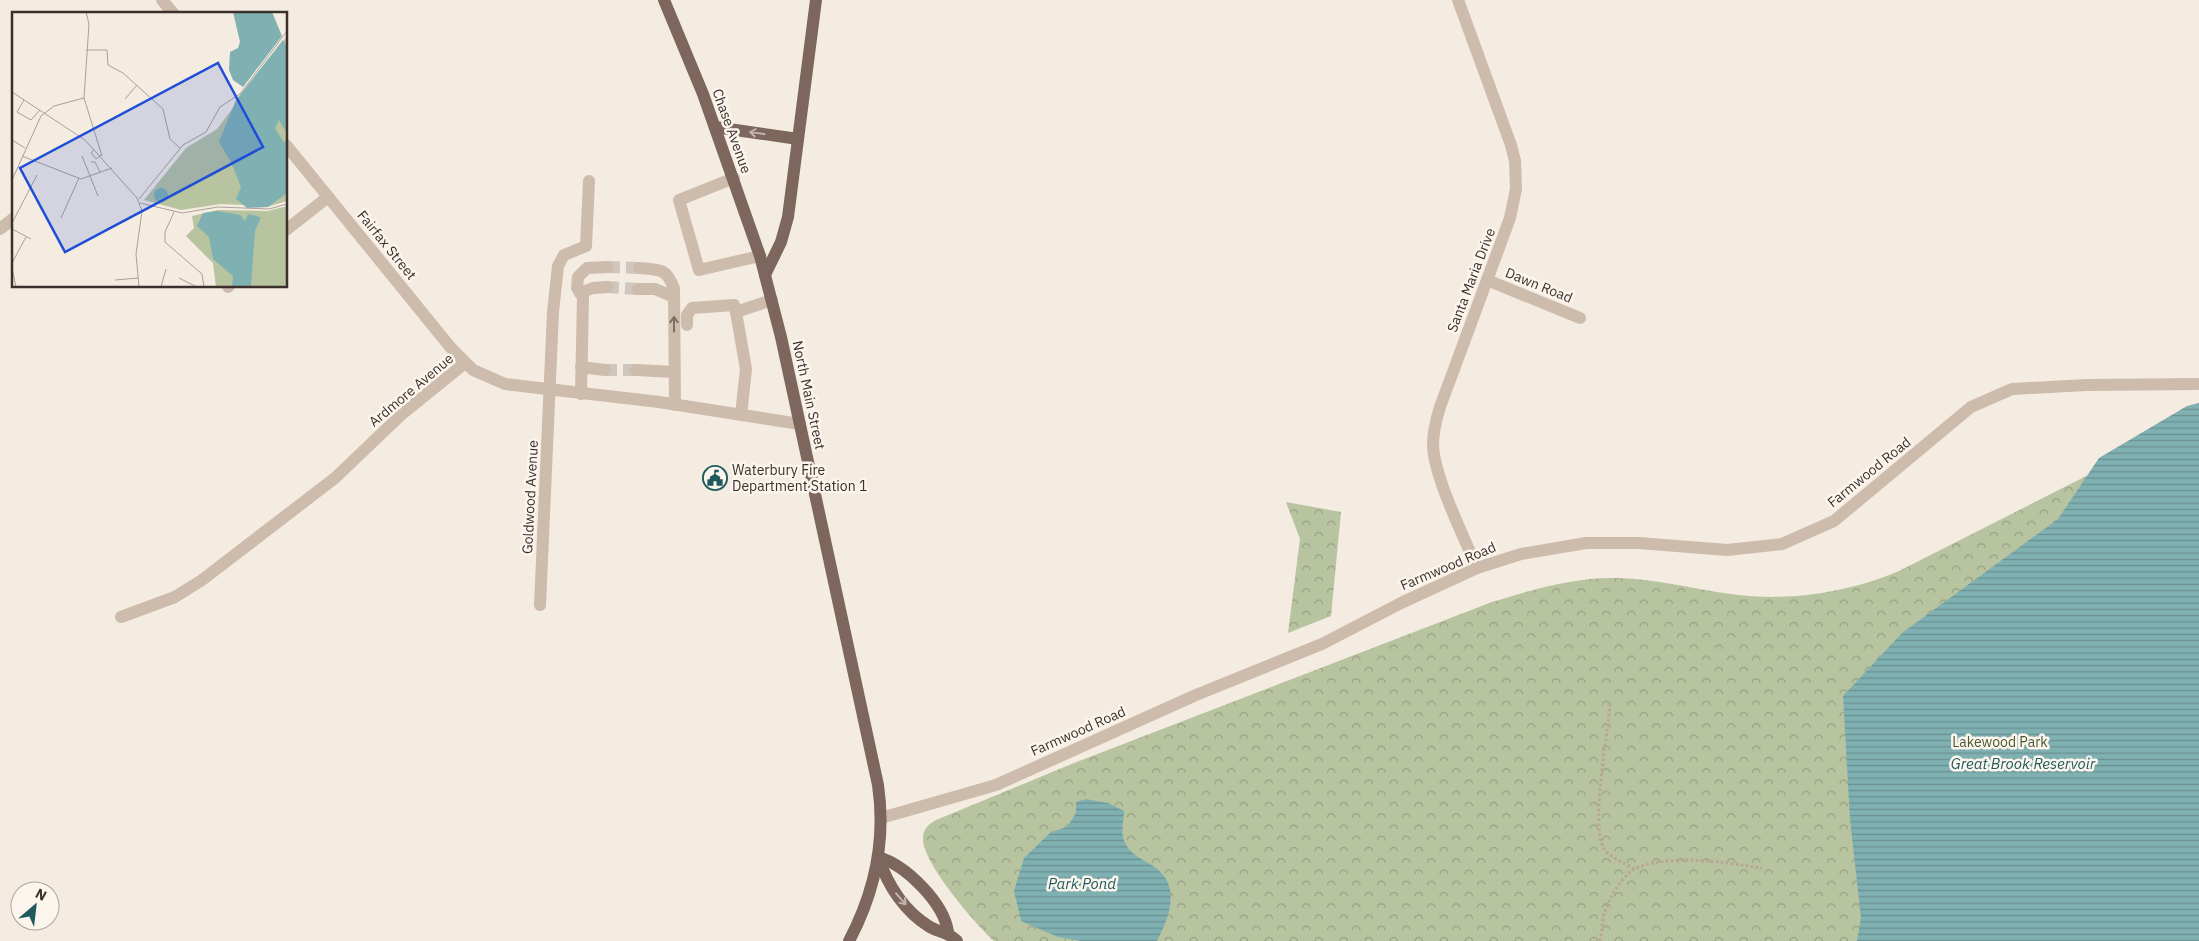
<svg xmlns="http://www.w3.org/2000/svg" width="2199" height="941" font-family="'IBM Plex Sans',sans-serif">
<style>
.park{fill:url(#park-crowns)}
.water{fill:url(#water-rules)}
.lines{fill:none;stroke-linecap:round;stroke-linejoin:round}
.minor-tunnel{stroke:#cfc6bd;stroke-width:12;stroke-dasharray:12 6;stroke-linecap:butt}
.path{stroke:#b9a596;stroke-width:3;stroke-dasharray:2.5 2.5;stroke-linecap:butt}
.minor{stroke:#cdbbac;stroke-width:12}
.major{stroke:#7d675c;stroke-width:12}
.oneway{stroke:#c2b5ac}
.oneway2{stroke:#7d6f65}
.labels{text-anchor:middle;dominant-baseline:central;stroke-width:5;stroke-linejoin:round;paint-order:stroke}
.street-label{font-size:14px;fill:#3b302b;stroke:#fbf5ee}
.poi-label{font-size:14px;fill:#3b302b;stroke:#fbf5ee;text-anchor:start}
.park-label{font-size:14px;fill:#4a5a2e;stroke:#fbf5ee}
.water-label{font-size:15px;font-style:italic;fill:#1f5a5e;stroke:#fbf5ee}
.inset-road{fill:none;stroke:#aaa098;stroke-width:1}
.view{fill:#1d4ed8;fill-opacity:0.15;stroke:#1d4ed8;stroke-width:2.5}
.inset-edge{fill:none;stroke:#3b302b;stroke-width:2.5}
</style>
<defs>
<pattern id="park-crowns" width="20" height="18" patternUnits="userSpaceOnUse" patternTransform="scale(1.25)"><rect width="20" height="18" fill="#b8c4a0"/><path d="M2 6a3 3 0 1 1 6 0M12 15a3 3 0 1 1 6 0" fill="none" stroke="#97a083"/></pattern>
<pattern id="water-rules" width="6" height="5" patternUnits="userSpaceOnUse" patternTransform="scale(1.25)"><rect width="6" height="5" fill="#7fb0b2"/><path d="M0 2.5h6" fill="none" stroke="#699091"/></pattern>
</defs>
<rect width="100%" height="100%" fill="#f4ebe1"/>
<g class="park">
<path d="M2191,423l8,518h-1205c-18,-16 -73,-80 -71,-103 0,-9 6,-14 13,-18l138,-57 418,-161c42,-13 83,-25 126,-24 39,1 75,11 113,16 56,8 116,-1 168,-23z"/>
<polygon points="1286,502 1341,512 1331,616 1288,633 1300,539"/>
</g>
<g class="water">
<polygon points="2199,403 2199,941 1857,941 1861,918 1850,819 1843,696 1902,633 2058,519 2099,458 2187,406"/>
<path d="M1086,799l22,4 16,8c0,8 -3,19 -1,26 4,17 20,22 33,31 25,19 13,50 1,73h-76l-23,-4 -37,-16 -7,-30 10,-33 27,-26 16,-5 9,-14v-11z"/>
</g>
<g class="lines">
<g class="minor-tunnel">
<polyline points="608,267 639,268"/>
<polyline points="607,287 638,289"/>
<polyline points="605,370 636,370"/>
</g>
<g class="path">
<path d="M1610,704c-2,31 -19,117 -7,143 5,10 22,16 31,22"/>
<path d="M1600,941c2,-10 2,-21 5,-30 3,-12 20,-38 31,-43 40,-14 85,-6 126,0"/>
</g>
<g class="minor">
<polyline points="162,0 174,14"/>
<path d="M1458,0l53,145 4,16 1,28 -6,29 -70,189c-4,13 -7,25 -7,38 1,32 31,92 44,123"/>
<polyline points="286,145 451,348 473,370 505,384 659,402 800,424"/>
<polyline points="734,178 679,200 699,270 760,256"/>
<polyline points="0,229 14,218"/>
<polyline points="286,230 328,197"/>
<path d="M639,268c21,2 28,0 35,21l1,116"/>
<polyline points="1487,280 1580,318"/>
<polyline points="228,287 229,286"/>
<polyline points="638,289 655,289 674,297"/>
<polyline points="580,293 593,288 607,287"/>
<polyline points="687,325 687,315 692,308 734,305 736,312"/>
<polyline points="581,367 605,370"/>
<polyline points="636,370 674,372"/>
<polyline points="581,394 583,297 577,288 578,277 587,268 608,267"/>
<polyline points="741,415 746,369 736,312 772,300"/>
<polyline points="540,605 553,312 558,266 564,255 586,246 589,181"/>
<polyline points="121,617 175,597 202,580 335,478 402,414 465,363"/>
<polyline points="881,818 996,785 1196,695 1322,644 1401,603 1477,568 1521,554 1586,543 1639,543 1727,550 1782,544 1834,521 1971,407 2012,389 2086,385 2199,384"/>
</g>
<g class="major">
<path d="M664,0l39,94 57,162 21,81 97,448c8,55 -3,107 -29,156"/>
<polyline points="715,127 798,139"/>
<polyline points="765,275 781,242 788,217 816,0"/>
<path d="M878,857c28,8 66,46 70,75"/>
<path d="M879,859c9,27 26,53 51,68 12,7 15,3 27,14"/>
</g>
</g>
<defs><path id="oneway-shaft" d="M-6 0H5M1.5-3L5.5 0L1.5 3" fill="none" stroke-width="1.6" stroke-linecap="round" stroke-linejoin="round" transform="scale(1.25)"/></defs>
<g class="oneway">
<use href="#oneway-shaft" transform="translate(757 133) rotate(-172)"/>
<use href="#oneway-shaft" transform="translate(901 899) rotate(49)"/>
</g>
<use class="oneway2" href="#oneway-shaft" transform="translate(674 324) rotate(-90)"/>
<defs>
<symbol id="civic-ring" viewBox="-11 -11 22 22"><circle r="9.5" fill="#fbf5ee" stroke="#1f5a5e" stroke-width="1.5"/><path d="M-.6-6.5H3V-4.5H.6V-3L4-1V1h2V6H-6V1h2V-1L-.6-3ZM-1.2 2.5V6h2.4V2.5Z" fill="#1f5a5e"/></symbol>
</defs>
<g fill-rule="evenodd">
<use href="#civic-ring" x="701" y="464" width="28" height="28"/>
</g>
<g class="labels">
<g class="street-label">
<text transform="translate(732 131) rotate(70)">Chase Avenue</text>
<text transform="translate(387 245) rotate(51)">Fairfax Street</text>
<text transform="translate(1471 280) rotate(-69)">Santa Maria Drive</text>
<text transform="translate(1539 285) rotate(22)">Dawn Road</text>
<text transform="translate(411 390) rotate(-40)">Ardmore Avenue</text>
<text transform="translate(809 395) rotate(78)">North Main Street</text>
<text transform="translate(1869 472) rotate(-39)">Farmwood Road</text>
<text transform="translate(530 497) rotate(-87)">Goldwood Avenue</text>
<text transform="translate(1448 566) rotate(-23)">Farmwood Road</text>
<text transform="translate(1078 731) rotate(-24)">Farmwood Road</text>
</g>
<g class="poi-label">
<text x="732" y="470">Waterbury Fire<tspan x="732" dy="16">Department Station 1</tspan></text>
</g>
<g class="park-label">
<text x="2000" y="742">Lakewood Park</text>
</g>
<g class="water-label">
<text x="2023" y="763">Great Brook Reservoir</text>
<text x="1082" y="883">Park Pond</text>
</g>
</g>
<g transform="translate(12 12)">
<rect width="275" height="275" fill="#f4ebe1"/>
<path d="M275,24v165l-17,5 -49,-2 -40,6 -37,-10 42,-52 31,-19zM275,194l-1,81h-70l-3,-24 -27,-27 8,-8 -2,-12 26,-6 50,1z" fill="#b8c4a0"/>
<path d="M221,0h39l10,24 -39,51 -10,-7 -4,-10 1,-18 8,-4 2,-6zM271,28l4,7v86l-8,-13 -4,8 9,15 3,-5v55l-19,14 -21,1 -11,-9 5,-12 -10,-25 -12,-20 17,-42zM142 183a7 7 0 1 1 14 0a7 7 0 1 1-14 0ZM205,199l23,4 5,6 3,-7 13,3 -6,14 -4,56h-19l1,-11 -20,-17 -4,-22 -12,-11 6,-13z" fill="#7fb0b2"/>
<path class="inset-road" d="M74,0l3,12 -5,74 18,58M74,38h21l1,15 15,8 40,36 7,30 10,9M0,80l73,48 52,58 5,13 -6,43 3,33M113,87l12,-14M12,88l-7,12 14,8 9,-10M0,128l13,8M82,137l-3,4 5,6 5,-4M10,144l59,23 31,-11M70,144l16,40M79,150h4l5,10M0,168l29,-64 13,-10 30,-8M127,187l44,-54 23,-13 14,-25 20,-13 47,-63M128,191l42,10 36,-6 51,2 18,-5M162,200l-9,20v10l37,32 2,13M49,206l18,-40M0,211l25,-48M0,217l19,10M0,251l14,-26M0,256l4,19M167,266l18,9M103,268l23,-2M149,275l5,-18"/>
<path class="view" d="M206,51l45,84 -198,105 -45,-84z"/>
<rect width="275" height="275" class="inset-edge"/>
</g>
<g transform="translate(35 906) rotate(28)"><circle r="24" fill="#fbf5ee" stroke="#aea6a0"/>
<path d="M0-4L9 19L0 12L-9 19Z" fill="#1f5a5e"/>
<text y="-8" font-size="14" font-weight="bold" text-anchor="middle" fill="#3b302b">N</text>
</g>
</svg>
